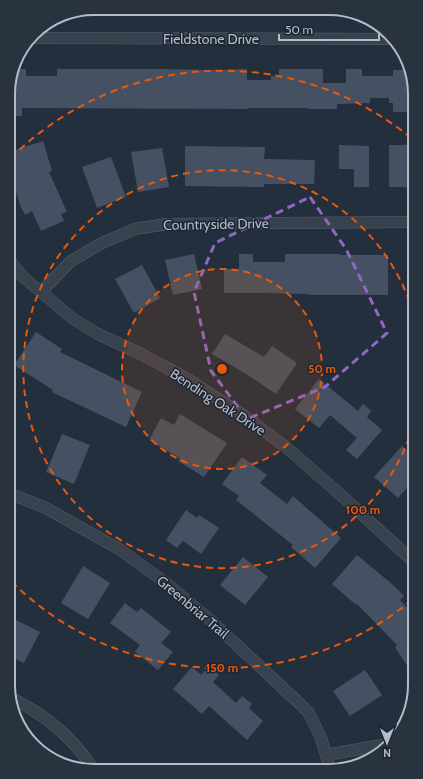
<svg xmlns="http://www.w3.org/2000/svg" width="423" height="779" font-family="Cabin,sans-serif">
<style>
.building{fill:#455162}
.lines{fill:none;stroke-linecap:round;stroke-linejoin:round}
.minor-casing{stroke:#565f6c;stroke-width:12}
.minor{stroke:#38414e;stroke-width:11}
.marked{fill:none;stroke:#9266c3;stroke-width:3;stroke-dasharray:8 5;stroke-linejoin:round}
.ring{fill:none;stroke:#e8590c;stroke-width:2;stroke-dasharray:7 5}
.labels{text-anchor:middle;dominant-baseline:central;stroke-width:3;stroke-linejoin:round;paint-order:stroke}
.street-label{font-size:14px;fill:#b4bcc9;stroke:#1d2633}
.rim{fill:none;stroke:#b4bcc9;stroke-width:2}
.centre{fill:#e8590c;stroke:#1d2633;stroke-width:2}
.ring-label{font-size:12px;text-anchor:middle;font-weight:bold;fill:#e8590c;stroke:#1d2633;stroke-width:3;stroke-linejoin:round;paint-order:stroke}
</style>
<rect width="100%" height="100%" fill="#242f3e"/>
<g class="building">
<polygon points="13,69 26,69 26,76 57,76 57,69 159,69 217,70 247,69 247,80 271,80 271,76 279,76 279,69 323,69 323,83 346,83 346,69 362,69 362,76 393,76 393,70 410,70 411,112 393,112 393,103 389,103 389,98 370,98 370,103 337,104 337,109 308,109 308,108 248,108 248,109 27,108 22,108 22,116 9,116 9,83"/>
<polygon points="43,141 52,171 49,172 67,212 61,214 64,221 41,231 32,211 25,215 20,205 9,169 9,152"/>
<polygon points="339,145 369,146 369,187 354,187 354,169 339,169"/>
<rect x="389" y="145" width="22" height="42"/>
<polygon points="185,146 265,147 264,159 315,160 314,184 264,184 264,187 185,186"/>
<polygon points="162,148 169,187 138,192 131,152"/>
<polygon points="111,157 126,197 97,208 82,167"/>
<polygon points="194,254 202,289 173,295 165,260"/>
<polygon points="239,254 253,254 253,262 285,262 285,254 340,254 340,255 388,255 388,295 309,295 309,294 267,293 224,293 224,269 239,269"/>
<polygon points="142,265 160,298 134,313 115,279"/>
<polygon points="36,332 62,349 60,352 142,392 126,427 52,392 53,390 14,365"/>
<polygon points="225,334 264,357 272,346 297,363 276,394 248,375 212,354"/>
<polygon points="319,379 358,411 363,404 371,411 367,417 382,430 357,459 346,450 357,438 330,415 319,428 295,409"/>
<polygon points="180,414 227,443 204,477 178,461 180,458 149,440 161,418 174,425"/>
<polygon points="62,434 90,445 74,484 46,472"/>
<polygon points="402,446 413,456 413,481 398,498 374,477"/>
<polygon points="242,457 267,475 260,483 287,504 293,496 341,538 315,568 291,547 293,545 236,500 239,496 222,484"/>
<polygon points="186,510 197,518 199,515 219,528 201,554 183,541 177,548 166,540"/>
<polygon points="357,555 392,584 404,596 400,600 414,615 415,678 395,647 397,645 357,604 356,605 332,584"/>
<polygon points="243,557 268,577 245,605 220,585"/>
<polygon points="83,566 110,583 88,619 61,603"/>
<polygon points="125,603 137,612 141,608 171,632 161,643 173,652 158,670 135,652 140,645 110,623"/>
<polygon points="12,618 40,632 24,663 12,657"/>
<polygon points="192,667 201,675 209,667 219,675 213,682 236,703 242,696 252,704 249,708 263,721 247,740 209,706 202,714 173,689"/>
<polygon points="365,670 382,695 350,716 333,691"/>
</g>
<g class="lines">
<defs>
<g id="minor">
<polyline points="30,38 392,39"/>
<polyline points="10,261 22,276 72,318 96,333 141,354 186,378 243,415 286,447 343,497 414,562"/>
<polyline points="41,292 71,261 102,243 135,229 167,224 411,222"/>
<polyline points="11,494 46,508 119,549 166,583 210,620 299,703 309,713 321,738 326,755 329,767"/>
<path d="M13,699c7,4 14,7 21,12 25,15 44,35 60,59"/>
<polyline points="326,755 388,744"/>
</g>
</defs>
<use href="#minor" class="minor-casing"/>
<use href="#minor" class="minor"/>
</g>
<path class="marked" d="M310,197l36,52 41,84 -62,54 -78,32 -36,-48 -17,-79 21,-49z"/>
<circle cx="222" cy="369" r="100" fill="#e8590c" fill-opacity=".12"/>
<g class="ring">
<circle cx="222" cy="369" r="100"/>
<path d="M413 426A199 199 0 1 1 412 309"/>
<path d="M412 600A299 299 0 0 1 12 582M11 158A299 299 0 0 1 410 137"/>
</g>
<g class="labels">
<g class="street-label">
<text x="211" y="39">Fieldstone Drive</text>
<text transform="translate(216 224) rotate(-1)">Countryside Drive</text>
<text transform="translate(218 402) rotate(33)">Bending Oak Drive</text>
<text transform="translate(193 607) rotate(40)">Greenbriar Trail</text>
</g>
</g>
<path d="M0 0H423V779H0ZM94 15H329A79 79 0 0 1 408 94V685A79 79 0 0 1 329 764H94A79 79 0 0 1 15 685V94A79 79 0 0 1 94 15Z" fill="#29323f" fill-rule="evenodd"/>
<path class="rim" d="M94 15H329A79 79 0 0 1 408 94V685A79 79 0 0 1 329 764H94A79 79 0 0 1 15 685V94A79 79 0 0 1 94 15Z"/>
<circle cx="222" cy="369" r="6" class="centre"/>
<g class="ring-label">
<text x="322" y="373">50 m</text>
<text x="363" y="514">100 m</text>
<text x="222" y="672">150 m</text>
</g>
<g transform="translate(387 743) rotate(180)" stroke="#1d2633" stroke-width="3" paint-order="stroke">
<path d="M0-3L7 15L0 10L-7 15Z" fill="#b4bcc9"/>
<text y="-6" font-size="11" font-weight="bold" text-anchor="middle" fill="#b4bcc9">N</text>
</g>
<path d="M279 34v6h100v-6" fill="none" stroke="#b4bcc9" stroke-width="2"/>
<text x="285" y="34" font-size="12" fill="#b4bcc9" stroke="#1d2633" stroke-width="3" paint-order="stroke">50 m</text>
</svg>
